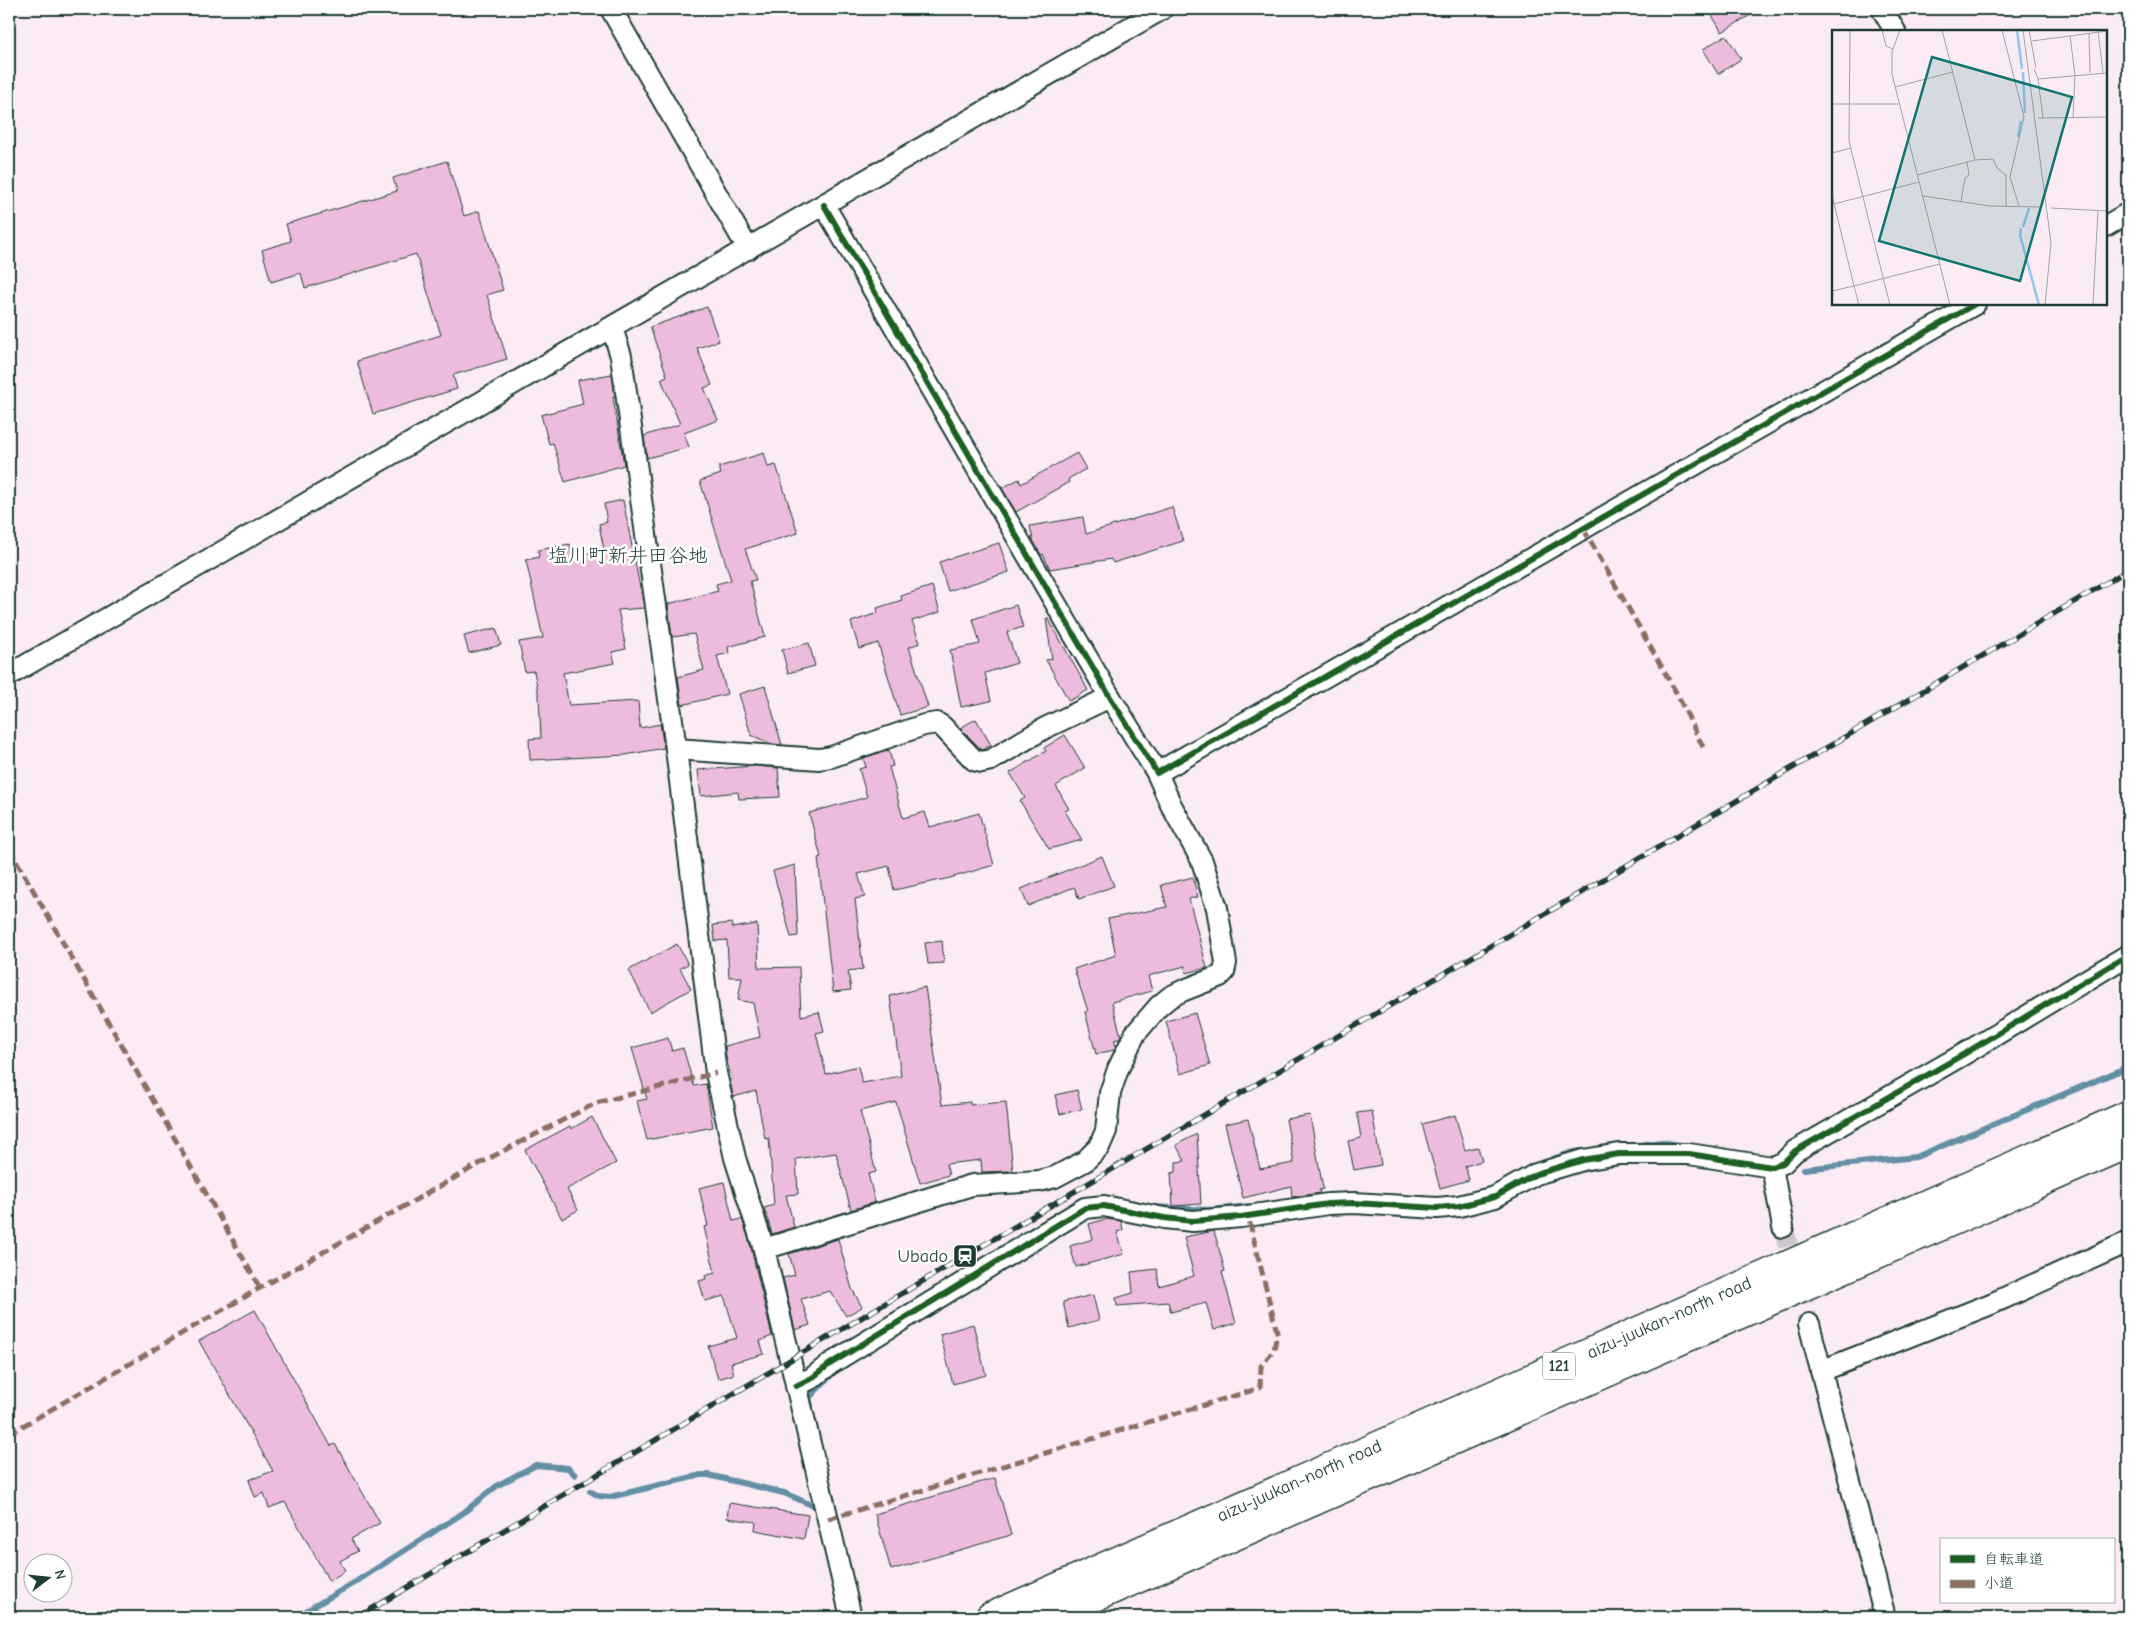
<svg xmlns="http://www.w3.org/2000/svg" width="2137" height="1626" font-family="'Comic Neue','Klee One',sans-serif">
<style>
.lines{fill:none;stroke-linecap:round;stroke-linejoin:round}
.stream{stroke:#638fa4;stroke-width:6}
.building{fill:#edbcdd;stroke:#1f3d34}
.minor-tunnel{stroke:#cec8ce;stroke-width:20;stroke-dasharray:20 10;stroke-linecap:butt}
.minor-casing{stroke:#1f3d34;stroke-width:24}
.motorway-casing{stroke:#1f3d34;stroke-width:31}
.minor{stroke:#fff;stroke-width:20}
.motorway{stroke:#fff;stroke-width:28}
.rail-casing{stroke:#1f3d34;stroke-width:5.5}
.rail{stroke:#fff;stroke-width:4;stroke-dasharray:11;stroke-linecap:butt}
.quiet{stroke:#8d6e63;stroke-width:5;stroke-dasharray:10 5;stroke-linecap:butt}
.cycleway-casing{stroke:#fff;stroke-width:9}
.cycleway{stroke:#1b5e20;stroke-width:6}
.labels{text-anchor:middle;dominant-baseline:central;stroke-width:5;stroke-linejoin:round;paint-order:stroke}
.shield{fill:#fff;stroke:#627771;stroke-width:1}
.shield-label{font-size:16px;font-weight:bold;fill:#1f3d34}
.poi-label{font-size:18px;fill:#1f3d34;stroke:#fff;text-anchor:end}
.street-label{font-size:18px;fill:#1f3d34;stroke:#fff}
.quarter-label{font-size:20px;fill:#1f3d34;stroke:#fff}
.inset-river{fill:none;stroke:#91c6ef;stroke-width:2.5}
.inset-road{fill:none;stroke:#a2a5a8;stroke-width:1}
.view{fill:#0f766e;fill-opacity:0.15;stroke:#0f766e;stroke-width:2.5}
.inset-edge{fill:none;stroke:#1f3d34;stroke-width:2.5}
</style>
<rect width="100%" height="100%" fill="#faebf5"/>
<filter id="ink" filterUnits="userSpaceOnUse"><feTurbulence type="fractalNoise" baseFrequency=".02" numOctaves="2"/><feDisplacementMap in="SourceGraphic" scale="10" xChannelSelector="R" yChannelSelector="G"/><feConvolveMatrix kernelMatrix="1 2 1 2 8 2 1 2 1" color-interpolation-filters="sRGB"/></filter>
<g filter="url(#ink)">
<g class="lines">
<g class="stream">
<polyline points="1638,1145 1661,1142 1680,1145"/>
<polyline points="1552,1159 1570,1153 1581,1151"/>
<polyline points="1804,1169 1916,1157 2128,1067"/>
<polyline points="1154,1207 1209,1210 1249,1206"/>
<polyline points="811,1405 809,1398 833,1373"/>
<polyline points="590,1491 599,1496 610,1497 701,1475 708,1475 784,1493 821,1509"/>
<polyline points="296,1617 357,1581 463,1513 498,1485 536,1465 568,1468 575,1475"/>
</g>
</g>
<g class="building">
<polygon points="1708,9 1761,9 1722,32"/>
<polygon points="1726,35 1741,59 1718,74 1703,49"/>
<polygon points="447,161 464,216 479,211 503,290 487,295 507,359 453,375 457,389 373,414 357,361 441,335 416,254 305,288 301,273 271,282 262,250 291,241 286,224 397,191 393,178"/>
<polygon points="707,307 719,341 697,348 712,385 704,388 718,420 684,433 689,447 647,458 644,436 680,424 661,379 667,376 650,327"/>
<polygon points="612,374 615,397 613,397 624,465 565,482 553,443 549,444 541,415 583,404 578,380"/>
<polygon points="764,453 768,467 776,465 798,533 745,549 756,580 750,581 765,637 728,647 729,653 717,656 727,694 682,705 678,677 704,670 694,634 672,637 668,604 718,591 716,584 731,580 700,481 721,474 719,467"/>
<polygon points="1077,453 1086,469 1068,479 1069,482 1016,512 1002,488 1019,479 1021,484"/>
<polygon points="623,500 644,608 618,610 626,649 612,652 615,663 563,673 569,705 638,701 640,728 660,724 664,748 625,755 530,760 529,739 541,738 539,697 534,671 525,672 519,642 543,638 526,560 539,557 538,550 570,544 572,556 604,550 599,524 607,522 604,504"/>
<polygon points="1172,507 1183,541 1113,563 1111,559 1050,569 1043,554 1041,555 1033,540 1030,526 1083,517 1086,534"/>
<polygon points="999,543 1009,572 948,591 939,562"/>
<polygon points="932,586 940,612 912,621 920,643 909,647 928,707 900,715 878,643 859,649 851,622 878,613 877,608 902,600 901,596"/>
<polygon points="1016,605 1023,627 1007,632 1017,663 985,673 991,701 961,707 950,650 980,644 973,619"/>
<polygon points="1048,618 1088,690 1069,701 1046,660 1052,659 1046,619"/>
<polygon points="496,628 501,645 469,653 464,636"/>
<polygon points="809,643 815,666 788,673 782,650"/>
<polygon points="765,686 782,745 772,744 751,735 739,694"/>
<polygon points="976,719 991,745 982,750 960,728"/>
<polygon points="1065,735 1085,768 1056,786 1069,809 1065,811 1082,840 1049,849 1020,801 1025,798 1010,773 1046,751 1044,748"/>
<polygon points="889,750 893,766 889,767 903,818 925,812 930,827 979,813 994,865 950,878 894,890 889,866 858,874 865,897 855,899 863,969 848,971 851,990 833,992 818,858 821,857 809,813 867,797 859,769 866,767 863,758"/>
<polygon points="756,766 778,768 780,797 739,799 738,792 701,796 698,770"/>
<polygon points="1102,856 1114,886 1079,899 1074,887 1028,906 1021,889"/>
<polygon points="795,865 798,936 791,937 773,871"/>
<polygon points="1193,877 1198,897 1189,899 1207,968 1186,973 1185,966 1148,976 1152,991 1112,1002 1121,1036 1119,1039 1114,1040 1116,1046 1114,1050 1096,1054 1085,1012 1088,1011 1074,969 1116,955 1108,919 1167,907 1161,885"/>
<polygon points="732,923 732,928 757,924 759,968 799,967 801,1016 819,1012 824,1031 816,1033 826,1074 858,1066 862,1083 901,1076 890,996 925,987 942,1105 970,1102 970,1105 1006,1102 1013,1171 982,1172 981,1160 946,1164 949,1175 920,1183 896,1102 860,1111 876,1172 868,1174 875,1202 851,1210 836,1153 796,1159 798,1194 786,1195 794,1227 772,1234 764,1208 774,1205 769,1138 765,1139 756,1091 733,1097 730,1080 732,1080 726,1058 725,1046 760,1037 753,1003 738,1000 742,977 729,977 727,940 715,941 713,925"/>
<polygon points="942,941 944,963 928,964 925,943"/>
<polygon points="677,944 688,964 680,968 691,989 650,1012 629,970"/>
<polygon points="1195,1013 1210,1065 1180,1074 1166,1021"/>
<polygon points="668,1038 672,1051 683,1048 694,1086 706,1084 713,1127 647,1140 637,1101 647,1099 632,1048"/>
<polygon points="1077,1090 1082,1109 1060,1114 1055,1095"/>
<polygon points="1372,1111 1381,1165 1354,1170 1348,1141 1361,1138 1357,1113"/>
<polygon points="1310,1115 1323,1189 1319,1190 1320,1193 1292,1197 1291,1186 1243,1198 1225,1124 1248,1119 1260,1169 1294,1163 1286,1119"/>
<polygon points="1455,1115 1465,1150 1478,1147 1482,1161 1465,1166 1469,1180 1440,1188 1422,1124"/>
<polygon points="592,1117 616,1163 567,1189 578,1210 562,1219 525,1150 570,1126 571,1129"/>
<polygon points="1197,1134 1201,1204 1173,1206 1171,1173 1176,1172 1176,1162 1185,1161 1176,1145"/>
<polygon points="724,1182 733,1221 742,1219 749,1240 772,1336 760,1341 764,1354 731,1363 734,1374 718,1379 708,1346 737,1338 724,1296 705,1301 699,1281 706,1279 705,1276 715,1273 704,1227 708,1226 699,1188"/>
<polygon points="1106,1219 1121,1221 1123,1230 1117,1232 1124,1254 1076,1267 1070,1246 1093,1239 1089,1224"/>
<polygon points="1214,1231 1225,1271 1222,1272 1236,1323 1214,1330 1206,1303 1171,1312 1168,1302 1117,1306 1116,1298 1133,1293 1131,1272 1157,1269 1159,1286 1194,1276 1184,1237"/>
<polygon points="838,1239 852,1289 862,1307 846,1316 830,1291 801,1299 810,1325 795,1330 783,1278 795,1275 789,1254"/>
<polygon points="1093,1295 1099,1320 1069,1328 1063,1302"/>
<polygon points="255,1310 331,1446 335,1444 380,1523 351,1539 358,1551 340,1561 345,1571 329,1581 285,1502 269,1508 264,1493 255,1497 249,1480 273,1471 199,1341"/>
<polygon points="973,1324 986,1375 953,1384 940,1334"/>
<polygon points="995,1478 1011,1535 891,1570 875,1514"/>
<polygon points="729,1503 808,1515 804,1539 755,1530 756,1522 727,1518"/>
</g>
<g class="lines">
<polyline class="minor-tunnel" points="1783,1227 1809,1324"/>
<defs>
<g id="minor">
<polyline points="611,9 748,249"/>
<polyline points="1882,9 1895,31"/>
<polyline points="824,205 1110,697 1157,773 1975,304"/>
<polyline points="2106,226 2128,213"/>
<polyline points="612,328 621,356 676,749 716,1073 735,1158 764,1249 851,1617"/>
<polyline points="9,675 1162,9"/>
<polyline points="676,749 819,759 831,757 924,725 937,723 942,726 974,760 982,762 991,760 1045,728 1110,697"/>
<polyline points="1772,1167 1783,1227"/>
<polyline points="764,1249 972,1185 1039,1181 1055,1177 1085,1161 1099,1147 1106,1131 1110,1093 1118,1069 1135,1034 1159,1006 1170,997 1182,991 1220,976 1224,972 1226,963 1217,908 1202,861 1171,805 1157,773"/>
<polyline points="1809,1324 1885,1617"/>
<polyline points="1821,1371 1991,1304 2128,1242"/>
<polyline points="796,1386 812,1378 830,1364 1085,1208 1104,1206 1164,1218 1193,1221 1241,1217 1328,1204 1354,1203 1437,1208 1459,1206 1495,1197 1536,1174 1583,1160 1619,1154 1689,1154 1772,1167 1783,1163 1795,1151 1964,1054 2128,955"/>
</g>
<g id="motorway">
<path id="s1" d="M990,1617l1138,-502"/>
<polyline points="1050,1617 2128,1144"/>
</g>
</defs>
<use href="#minor" class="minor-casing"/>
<use href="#motorway" class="motorway-casing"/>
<use href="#minor" class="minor"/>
<use href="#motorway" class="motorway"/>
<defs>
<polyline id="rail" points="358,1617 965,1256 2128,570"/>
</defs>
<use href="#rail" class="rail-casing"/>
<use href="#rail" class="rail"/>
<g class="quiet">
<polyline points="1583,528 1677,694 1704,749"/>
<polyline points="9,848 260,1288"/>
<polyline points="9,1434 260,1288 486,1160 596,1103 716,1073"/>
<polyline points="828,1519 1257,1389 1260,1387 1261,1366 1274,1350 1277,1332 1248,1216"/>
</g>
<defs>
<g id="cycleway">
<polyline points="824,205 1110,697 1157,773 1975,304"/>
<polyline points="796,1386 812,1378 830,1364 1085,1208 1104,1206 1164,1218 1193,1221 1241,1217 1328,1204 1354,1203 1437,1208 1459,1206 1495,1197 1536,1174 1583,1160 1619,1154 1689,1154 1772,1167 1783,1163 1795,1151 1964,1054 2128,955"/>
</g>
</defs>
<use href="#cycleway" class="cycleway-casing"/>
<use href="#cycleway" class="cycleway"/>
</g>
</g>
<defs>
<symbol id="station-square" viewBox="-11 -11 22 22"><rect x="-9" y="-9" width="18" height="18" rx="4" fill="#1f3d34" stroke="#fff"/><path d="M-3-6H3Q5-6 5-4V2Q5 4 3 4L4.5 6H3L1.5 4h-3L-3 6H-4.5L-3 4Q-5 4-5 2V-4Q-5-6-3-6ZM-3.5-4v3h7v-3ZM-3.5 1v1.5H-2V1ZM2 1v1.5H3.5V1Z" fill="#fff"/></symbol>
</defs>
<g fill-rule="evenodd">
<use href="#station-square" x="951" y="1242" width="28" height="28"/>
</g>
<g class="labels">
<rect class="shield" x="1543" y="1352.5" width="32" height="27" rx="4"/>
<g class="shield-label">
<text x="1559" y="1366">121</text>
</g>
<g class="poi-label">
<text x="948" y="1256">Ubado</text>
</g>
<g class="street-label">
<text stroke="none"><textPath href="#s1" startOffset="742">aizu-juukan-north road</textPath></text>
<text stroke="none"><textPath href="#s1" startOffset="338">aizu-juukan-north road</textPath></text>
</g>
<g class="quarter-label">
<text x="628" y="555">塩川町新井田谷地</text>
</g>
</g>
<g transform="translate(1832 30)">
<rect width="275" height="275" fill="#faebf5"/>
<path class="inset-river" d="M185,0l5,39M191,42l2,41M186,107l3,-16M191,197l6,-19M189,198l-1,7 19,70"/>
<path class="inset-road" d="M18,0l-1,111 41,164M50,0l4,16 7,3M68,0l-8,22v22l58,231M170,0l22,87 -14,60 9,29M191,0l28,213 -6,62M197,0l7,38M266,1l5,42M257,3l1,40M238,6l5,39 -2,43M200,11l75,-10M202,39l4,10 69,-6M206,49l5,39M63,57l58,-15M0,74h68M206,88l69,-1M0,123l19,-5M143,130l18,-1 4,9 9,7v31M85,145l58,-15 -33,-130M0,165l22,91 86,-22M91,166l67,10 51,1M129,171l4,-23 4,-3 -2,-13M2,174l85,-22M219,178l56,3M0,261l22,-5 5,19M261,275l5,-95"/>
<path class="view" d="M100,27l140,40 -52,184 -141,-40z"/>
<rect width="275" height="275" class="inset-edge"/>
</g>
<rect width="2137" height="1626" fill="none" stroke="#fff" stroke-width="30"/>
<rect x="15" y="15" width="2107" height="1596" fill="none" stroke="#1f3d34" stroke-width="2" filter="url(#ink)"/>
<rect x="1940" y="1538" width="175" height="65" fill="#ffffff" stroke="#a5b1ae"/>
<rect x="1950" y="1555" width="25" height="8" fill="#1b5e20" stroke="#a5b1ae"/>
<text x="1984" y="1564" font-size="15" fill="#1f3d34">自転車道</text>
<rect x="1950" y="1580" width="25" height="8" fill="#8d6e63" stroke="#a5b1ae"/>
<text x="1984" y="1588" font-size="15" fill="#1f3d34">小道</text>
<g transform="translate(48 1578) rotate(74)"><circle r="24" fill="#ffffff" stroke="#a5b1ae"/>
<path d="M0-4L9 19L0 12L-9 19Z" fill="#1f3d34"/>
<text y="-8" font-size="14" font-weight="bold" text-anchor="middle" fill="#1f3d34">N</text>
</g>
</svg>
